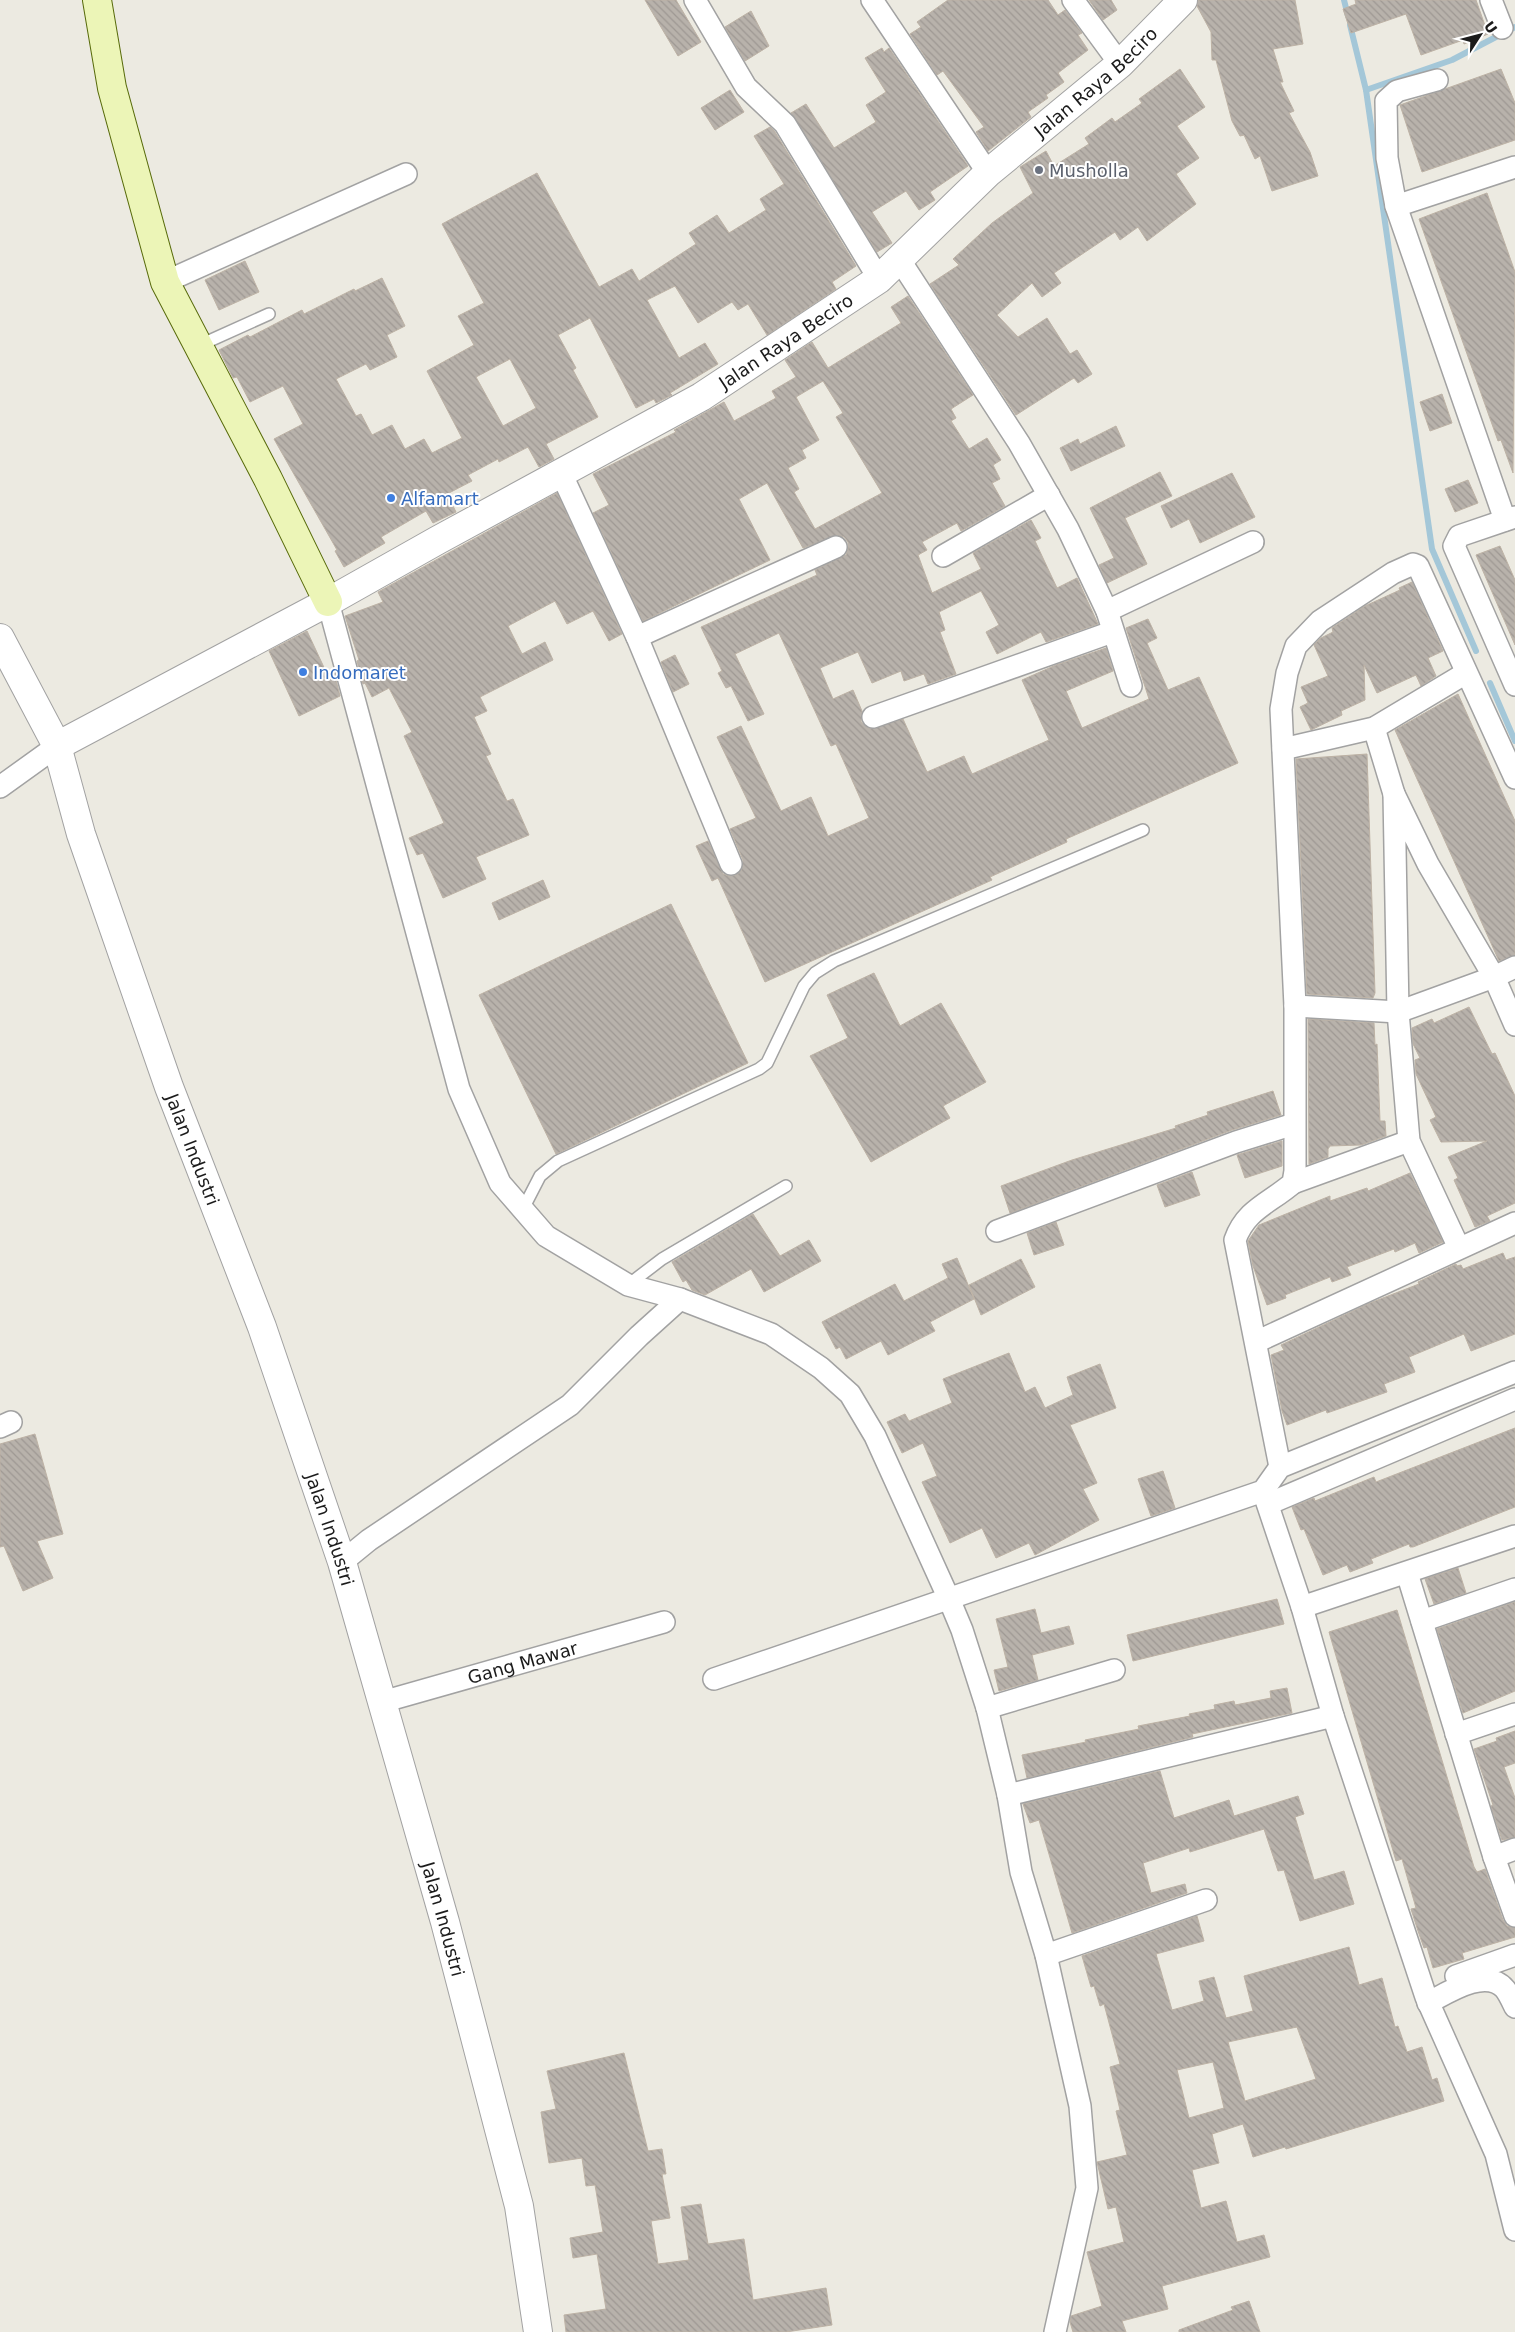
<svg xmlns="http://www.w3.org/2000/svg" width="1515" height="2332" font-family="'DejaVu Sans',sans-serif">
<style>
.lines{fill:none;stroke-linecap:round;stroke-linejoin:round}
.stream{stroke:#a4c7d8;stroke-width:6}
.building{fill:url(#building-back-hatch);stroke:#bdb2a5;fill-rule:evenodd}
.service-casing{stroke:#a2a2a2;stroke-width:14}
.minor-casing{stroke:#a2a2a2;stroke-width:24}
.tertiary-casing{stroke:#a2a2a2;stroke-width:30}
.secondary-casing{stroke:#576a0a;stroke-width:30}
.service{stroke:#fff;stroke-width:11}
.minor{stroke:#fff;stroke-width:21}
.tertiary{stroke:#fff;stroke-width:28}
.secondary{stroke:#ecf5b7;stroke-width:28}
.worship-dot{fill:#6b7280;stroke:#fff;stroke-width:2}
.shop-dot{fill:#3f7fe0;stroke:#fff;stroke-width:2}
.labels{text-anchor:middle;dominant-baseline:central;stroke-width:4;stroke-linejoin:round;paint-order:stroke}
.street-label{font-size:18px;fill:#1b1b1b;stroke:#fff}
.worship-label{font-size:18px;fill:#5b616d;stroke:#fff;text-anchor:start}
.shop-label{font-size:18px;fill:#366cbe;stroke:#fff;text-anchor:start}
</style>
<defs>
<pattern id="building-back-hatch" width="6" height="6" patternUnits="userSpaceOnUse" patternTransform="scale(1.25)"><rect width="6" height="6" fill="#b8b2ab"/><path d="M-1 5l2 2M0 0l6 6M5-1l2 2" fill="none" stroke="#9e9893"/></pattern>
</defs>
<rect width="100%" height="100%" fill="#eceae1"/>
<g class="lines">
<g class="stream">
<polyline points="1344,0 1348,16"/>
<polyline points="1350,25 1366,90 1432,549 1476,651"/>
<polyline points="1366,90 1452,60 1515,27"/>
<polyline points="1490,683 1515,741"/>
</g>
</g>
<g class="building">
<polygon points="645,0 676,0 701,42 678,56"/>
<polygon points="948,0 1048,0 1058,15 1065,10 1082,33 1078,35 1088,50 1058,73 1064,82 1046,95 1048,98 1028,112 1031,117 988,151 976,132 984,127 943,71 937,75 910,34 921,27 917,22"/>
<polygon points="1089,0 1111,0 1117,10 1103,20"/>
<polygon points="1198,0 1295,0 1303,44 1273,49 1283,82 1280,82 1294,111 1289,113 1310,152 1318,176 1272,191 1260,156 1255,159 1244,135 1240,136 1232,121 1216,60 1212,60 1211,32 1197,6"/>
<polygon points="1355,0 1476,0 1488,34 1464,44 1463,40 1421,55 1406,14 1351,33 1343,9 1356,4"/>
<polygon points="751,11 769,46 745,61 725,27"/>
<polygon points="882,48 884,52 889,48 968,166 930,192 935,200 919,210 906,191 872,212 892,243 877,252 791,113 806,104 834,148 876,122 866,105 886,92 865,58"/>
<polygon points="1180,69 1205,107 1177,126 1199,158 1176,174 1196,204 1147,241 1138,227 1120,240 1115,232 1054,273 1061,283 1042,297 1032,283 997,315 1018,337 1047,318 1070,354 1077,350 1092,374 1078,383 1074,378 1016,415 930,284 959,265 953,259 992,223 1033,193 1020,167 1046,151 1054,166 1089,144 1085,138 1112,118 1115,122 1142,103 1139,99"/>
<polygon points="1501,69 1515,103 1515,140 1422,172 1400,105"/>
<polygon points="730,90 744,112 715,130 701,108"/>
<path d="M770,127l5,5 81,134 -24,16 4,7 -69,46 -19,-31 -10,6 -6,-8 -34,21 -23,-37 -28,14 32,58 26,-15 13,21 -48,29 2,2 -16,8 -2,-4 -18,9 -46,-90 -32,17 18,33 -3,2 25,47 -52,27 8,15 -15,8 -11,-20 -29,15 -1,-3 -30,16 4,6 -25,13 9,18 -23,11 -7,-12 -45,26 4,6 -41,24 -9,-16 2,-1 -63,-111 29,-15 -20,-38 -33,16 -13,-25 -4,1 -14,-28 29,-15 2,2 52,-27 2,4 50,-25 1,2 27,-13 23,48 -18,9 10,22 -27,13 -4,-6 -30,15 20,37 5,-2 11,21 20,-10 13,24 19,-10 8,14 30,-15 -35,-67 47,-26 -16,-29 26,-13 -42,-79 95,-51 62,114 33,-18 7,12 57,-37 -7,-11 28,-18 12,18 37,-23 -6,-11 24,-15 -30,-48zM510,359l26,49 -33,18 -27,-49z"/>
<polygon points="1487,193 1515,272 1513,473 1501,440 1498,441 1419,219"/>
<polygon points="245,261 259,292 219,310 205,280"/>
<path d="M908,296l65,99 -22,14 5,9 -5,3 18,28 18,-11 14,22 -8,5 7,14 -8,4 13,23 -44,25 -4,-8 -35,19 5,8 -9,5 14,38 49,-24 -8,-16 58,-33 10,18 -6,3 22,47 20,-10 21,46 -52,18 -5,-10 -44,22 -11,-22 13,-7 -18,-34 -42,21 6,18 -5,2 16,42 -28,10 -4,-10 -20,7 -3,-10 -29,12 -14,-31 -38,16 13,31 20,-9 9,21 -1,11 9,7 33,-10 24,53 37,-16 8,18 77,-34 -27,-60 34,-15 50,-17 7,23 -47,20 16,37 67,-29 -23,-71 22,-9 9,19 -10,5 21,47 31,-13 39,86 -172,76 1,3 -77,35 2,3 -227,102 -47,-104 -6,3 -16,-35 12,-5 15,33 6,2 7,-1 5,-4 2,-11 -13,-31 26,-11 -39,-81 24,-11 40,85 30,-14 17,39 41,-18 -33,-74 -5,2 -52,-113 -44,21 29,60 -16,7 -17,-35 -5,2 -8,-15 4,-2 -21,-44 116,-52 -2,-5 31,-15 2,-6v-7l-4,-5 -7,-2 -34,13 -36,-65 -28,16 31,61 -127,61 -50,-108 16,-8 -16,-31 83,-42 -2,-2 50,-28 10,19 42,-23 -4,-7 24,-14 -11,-17 27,-18 16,26 73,-45 -10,-16zM823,381l20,32 -7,4 46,76 -67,36 -21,-37 5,-3 -11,-21 18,-10 -4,-8 17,-10 -23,-43z"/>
<polygon points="1442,394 1452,423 1430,431 1420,402"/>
<polygon points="1116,426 1125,446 1071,471 1060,448 1078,439 1080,444"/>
<polygon points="1160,472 1172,496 1125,518 1147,564 1107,583 1099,565 1114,558 1090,508"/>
<polygon points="1232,473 1255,517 1200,543 1189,519 1171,528 1161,506"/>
<polygon points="1468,480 1478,503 1455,512 1445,489"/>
<polygon points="557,493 622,634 609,641 593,611 567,624 555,601 508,626 522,654 545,642 553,660 480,697 487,711 474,717 491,754 486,756 507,801 513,799 529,835 476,857 486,879 443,898 423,853 417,855 409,838 444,823 404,736 412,732 389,688 372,697 365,683 363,684 357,661 359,660 345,616 383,602 378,592"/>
<polygon points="1500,546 1515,580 1515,645 1476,555"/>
<polygon points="1412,582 1443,651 1428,658 1436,676 1421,686 1416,675 1377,693 1364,665 1365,700 1341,711 1342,715 1311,730 1300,707 1308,703 1301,687 1328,676 1314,645 1321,638 1333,632 1332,628 1365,606 1400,590 1399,588"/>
<polygon points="307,631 328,676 334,672 340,696 299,716 269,651"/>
<polygon points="675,655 689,684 673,692 661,662"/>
<polygon points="1458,694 1515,821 1515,955 1499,961 1395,730"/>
<polygon points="1367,754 1375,993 1373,998 1307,994 1296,759"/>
<polygon points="543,880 550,897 499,920 492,903"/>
<polygon points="671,904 748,1063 556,1154 479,995"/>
<polygon points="874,973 900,1026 941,1003 986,1082 943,1106 950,1118 871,1162 810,1056 848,1038 827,995"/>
<polygon points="1469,1007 1492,1054 1495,1053 1515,1096 1515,1203 1487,1216 1490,1221 1475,1227 1454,1180 1458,1178 1448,1157 1487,1141 1441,1142 1430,1120 1436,1117 1416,1074 1415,1060 1420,1058 1413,1044 1412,1028 1432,1019 1434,1023"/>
<polygon points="1308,1019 1374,1023 1375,1045 1377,1044 1380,1121 1385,1121 1386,1136 1361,1145 1330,1146 1328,1149 1328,1157 1309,1164"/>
<polygon points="1273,1091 1281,1115 1232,1130 1010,1213 1001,1186 1072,1160 1176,1128 1175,1126 1208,1115 1207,1112"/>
<polygon points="1282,1141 1282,1166 1245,1178 1237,1155"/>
<polygon points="1192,1172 1200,1195 1165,1207 1157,1185"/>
<polygon points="1410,1173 1443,1242 1419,1253 1415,1243 1395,1252 1394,1249 1347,1267 1351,1275 1332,1282 1330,1277 1285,1295 1286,1298 1267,1305 1253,1266 1248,1241 1259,1225 1330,1196 1330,1201 1367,1188 1368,1191"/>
<polygon points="753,1214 780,1256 809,1240 821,1261 764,1292 751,1269 705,1295 692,1290 686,1280 683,1282 672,1262"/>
<polygon points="1056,1222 1064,1245 1034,1255 1027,1233"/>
<polygon points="1503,1253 1506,1260 1515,1257 1515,1334 1471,1351 1464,1334 1409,1357 1415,1372 1384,1384 1387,1392 1327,1413 1326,1410 1287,1425 1282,1411 1271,1355 1284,1350 1281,1345 1370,1303 1419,1284 1418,1282 1456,1264 1457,1266 1461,1265 1463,1269"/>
<polygon points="957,1258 974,1299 930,1322 935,1331 888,1355 881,1341 846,1359 840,1347 836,1349 822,1322 895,1284 904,1301 948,1278 942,1264"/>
<polygon points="1021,1259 1035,1287 981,1315 969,1285"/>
<polygon points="1009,1353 1025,1392 1035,1387 1045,1408 1073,1395 1067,1377 1100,1364 1116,1408 1070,1425 1097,1483 1083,1489 1099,1520 1035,1555 1029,1543 996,1558 982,1528 950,1543 922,1482 937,1476 923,1443 902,1453 887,1422 905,1414 909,1421 952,1403 943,1379"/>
<polygon points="1515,1428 1515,1507 1413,1547 1410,1547 1409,1544 1371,1559 1373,1563 1350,1572 1347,1565 1323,1575 1304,1529 1301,1530 1292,1507 1314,1498 1315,1501 1374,1477 1376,1482"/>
<polygon points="35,1434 63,1534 37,1541 53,1578 23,1591 4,1546 0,1547 0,1444"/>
<polygon points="1163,1471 1175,1508 1151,1516 1138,1479"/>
<polygon points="1458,1568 1466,1593 1434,1604 1425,1579"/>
<polygon points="1277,1599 1284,1624 1133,1661 1127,1635"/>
<polygon points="1515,1602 1515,1691 1463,1713 1437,1629"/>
<polygon points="1035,1609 1041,1633 1069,1626 1074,1644 1032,1655 1038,1680 999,1691 994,1670 1008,1667 996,1619"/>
<polygon points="1397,1610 1474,1867 1477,1872 1485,1869 1503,1920 1507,1926 1515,1928 1515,1937 1462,1953 1464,1959 1433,1968 1427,1947 1424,1948 1418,1931 1411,1909 1416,1908 1402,1859 1396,1861 1329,1632"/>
<polygon points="1287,1688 1292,1713 1192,1734 1193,1737 1027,1778 1022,1755 1086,1742 1085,1740 1139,1729 1138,1726 1190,1716 1189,1714 1215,1709 1214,1705 1234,1701 1235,1705 1271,1698 1270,1691"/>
<polygon points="1515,1731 1515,1763 1504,1767 1515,1798 1515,1837 1502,1840 1491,1806 1493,1805 1474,1749 1497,1741 1496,1738"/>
<polygon points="1160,1771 1174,1818 1229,1800 1234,1816 1298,1796 1304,1814 1295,1817 1314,1880 1344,1871 1354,1904 1300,1921 1284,1870 1278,1871 1264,1829 1190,1852 1189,1848 1143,1863 1151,1893 1185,1884 1187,1893 1072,1933 1039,1820 1030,1823 1023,1804"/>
<path d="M1197,1916l7,25 -48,13 16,56 32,-9 -5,-20 15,-4 12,41 27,-7 -9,-35 105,-29 10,38 23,-7 13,49 3,-1 9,26 15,-5 10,33 5,-2 7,23 -158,48 -1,-2 -32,10 -10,-33 -31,10 7,29 -27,7 9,38 25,-7 11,41 27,-7 6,22 -108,29 6,23 -46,12 4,11h-53l-3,-10 1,-6 31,-10 -15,-54 37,-10 -8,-35 -8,2 -11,-47 30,-7 -11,-44 4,-1 -10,-43 10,-3 -16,-60 -4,2 -6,-20 -3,1 -9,-31zM1297,2027l19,52 -71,22 -17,-59zM1213,2062l11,46 -35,10 -12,-48z"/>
<polygon points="624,2053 648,2151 662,2149 666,2174 662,2174 670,2218 651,2221 658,2264 689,2260 681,2207 701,2204 708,2244 744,2239 753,2300 826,2288 832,2325 786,2332 566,2332 564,2315 606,2309 597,2254 573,2258 570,2238 603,2232 595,2185 586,2186 582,2158 549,2163 541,2112 556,2109 547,2071"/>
<polygon points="1249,2301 1260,2332 1179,2332 1179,2330 1233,2310 1231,2307"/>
</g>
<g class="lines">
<defs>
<g id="service">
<polyline points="198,346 269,314"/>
<polyline points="523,1209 540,1176 558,1161 759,1069 767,1063 804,986 815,973 834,961 1143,830"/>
<polyline points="628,1285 662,1259 786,1186"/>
</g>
<g id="minor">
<polyline points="695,0 746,87 785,124 879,279"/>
<polyline points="872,0 988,173"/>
<polyline points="1073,0 1120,64"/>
<polyline points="1491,0 1502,28"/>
<polyline points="1437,80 1397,91 1386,101 1387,158 1396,206 1505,520"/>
<polyline points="1396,206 1515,167"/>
<polyline points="899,259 1019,443 1068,529 1107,611 1131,686"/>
<polyline points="165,282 406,174"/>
<polyline points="561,473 637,637 731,864"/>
<polyline points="1515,517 1459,536 1454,546 1515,685"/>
<polyline points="943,556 1049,495"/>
<polyline points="328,602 459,1089 500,1183 546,1236 628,1285 680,1299 771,1334 821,1368 850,1394 875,1436 949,1599 962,1630 987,1708 1008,1795 1021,1872 1046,1955 1080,2106 1087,2188 1055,2332"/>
<polyline points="1107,611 1253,542"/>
<polyline points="637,637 836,547"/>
<polyline points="873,717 1112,632"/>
<polyline points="1374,728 1394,794"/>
<polyline points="1283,749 1374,728 1466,673"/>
<polyline points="0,787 57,746"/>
<polyline points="1295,1006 1398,1012 1494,977 1515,967"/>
<polyline points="1293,1183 1409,1141"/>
<polyline points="997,1231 1236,1142 1294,1124"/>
<polyline points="1459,1248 1409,1141 1398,1012 1394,794 1428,864 1494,977 1515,1025"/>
<polyline points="1256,1342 1515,1223"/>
<polyline points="0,1427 11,1422"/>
<path d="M1280,1467l-45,-227c11,-31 35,-37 58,-57l2,-12v-165l-14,-297 6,-36 9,-27 24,-25 73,-48 20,-9 5,2 97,212"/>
<polyline points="1263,1491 1302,1607 1333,1716 1426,1997 1496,2154 1515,2230"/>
<polyline points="1268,1504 1515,1399"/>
<polyline points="342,1562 369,1540 570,1405 639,1336 680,1299"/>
<polyline points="1407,1573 1494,1857 1515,1916"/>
<polyline points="1302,1607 1515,1536"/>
<polyline points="1422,1621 1515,1589"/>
<polyline points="714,1679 1263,1491 1280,1467 1515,1372"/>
<path id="s1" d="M382,1702l282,-80"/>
<polyline points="987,1708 1114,1670"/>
<polyline points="1456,1734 1515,1714"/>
<polyline points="1008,1795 1333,1716"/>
<polyline points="1494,1857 1515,1849"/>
<polyline points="1046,1955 1206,1900"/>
<polyline points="1456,1976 1515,1955"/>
<path d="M1428,2003c19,-10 58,-36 77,-14 4,5 7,12 10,18"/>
</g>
<g id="tertiary">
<path id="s2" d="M0,638l57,108 24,88 88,253 93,240 80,235 103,360 74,284 19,126"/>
<path id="s3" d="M57,746l271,-144 110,-62 263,-143 178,-118 109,-106 132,-109 63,-64"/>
</g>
<polyline id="secondary" points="97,0 112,88 165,282 268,479 328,602"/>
</defs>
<use href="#service" class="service-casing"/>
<use href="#minor" class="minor-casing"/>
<use href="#tertiary" class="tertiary-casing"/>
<use href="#secondary" class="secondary-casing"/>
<use href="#service" class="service"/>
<use href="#minor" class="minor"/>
<use href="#tertiary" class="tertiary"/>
<use href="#secondary" class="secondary"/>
</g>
<circle class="worship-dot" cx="1039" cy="170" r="5"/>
<g class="shop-dot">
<circle cx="391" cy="498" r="5"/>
<circle cx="303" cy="672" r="5"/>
</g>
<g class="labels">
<g class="street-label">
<text stroke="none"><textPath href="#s3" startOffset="1239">Jalan Raya Beciro</textPath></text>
<text stroke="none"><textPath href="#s3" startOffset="834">Jalan Raya Beciro</textPath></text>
<text stroke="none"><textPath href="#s2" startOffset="548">Jalan Industri</textPath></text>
<text stroke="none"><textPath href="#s2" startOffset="952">Jalan Industri</textPath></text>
<text stroke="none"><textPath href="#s1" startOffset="146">Gang Mawar</textPath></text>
<text stroke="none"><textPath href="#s2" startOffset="1358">Jalan Industri</textPath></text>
</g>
<g class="worship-label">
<text x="1049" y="170">Musholla</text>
</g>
<g class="shop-label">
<text x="401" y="498">Alfamart</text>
<text x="313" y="672">Indomaret</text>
</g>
</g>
<g transform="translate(1480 35) rotate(54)" stroke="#ffffff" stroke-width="4" paint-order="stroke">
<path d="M0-4L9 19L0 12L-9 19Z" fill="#1b1b1b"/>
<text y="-8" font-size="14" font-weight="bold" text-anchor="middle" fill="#1b1b1b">U</text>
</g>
</svg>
